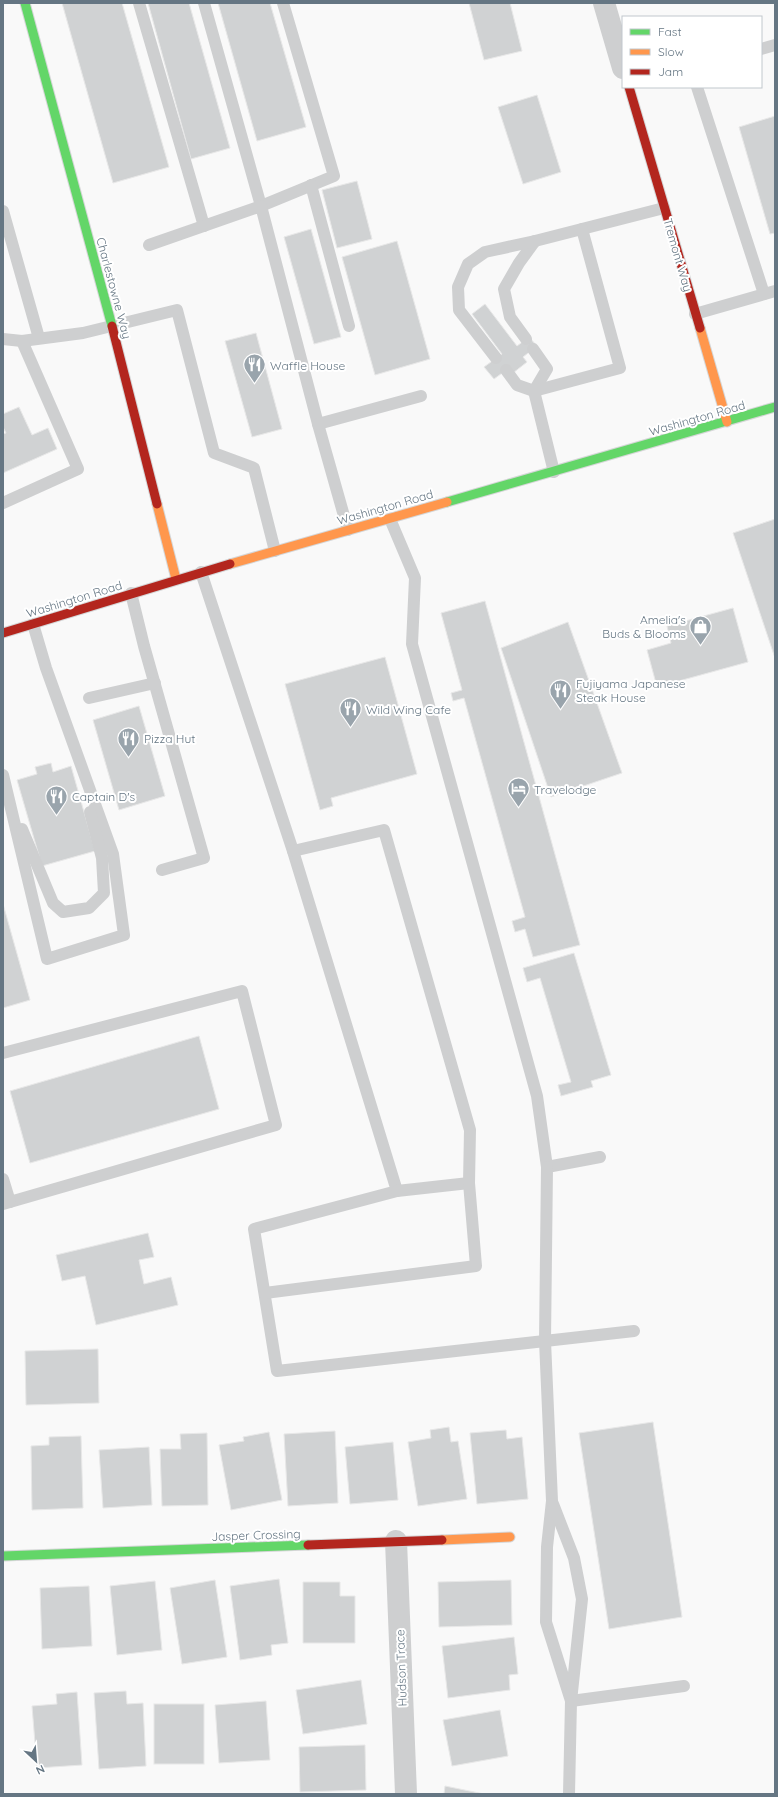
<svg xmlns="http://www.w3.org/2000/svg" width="778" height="1797" font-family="Quicksand,sans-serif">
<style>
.building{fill:#d0d2d3;stroke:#e8e8e8}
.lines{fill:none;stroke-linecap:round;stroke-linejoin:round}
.fast-casing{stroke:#d5d6d7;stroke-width:11}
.slow-casing{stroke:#d5d6d7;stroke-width:11}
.jam-casing{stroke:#d5d6d7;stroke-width:11}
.lane{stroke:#cecfd0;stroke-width:12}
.street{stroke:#cecfd0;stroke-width:22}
.fast{stroke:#63d668;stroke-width:9}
.slow{stroke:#ff974d;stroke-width:9}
.jam{stroke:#b3261e;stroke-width:9}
.labels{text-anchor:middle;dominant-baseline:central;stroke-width:4;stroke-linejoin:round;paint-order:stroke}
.street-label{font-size:12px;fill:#657683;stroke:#fff}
.poi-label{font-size:12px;fill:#657683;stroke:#fff;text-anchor:start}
</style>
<rect width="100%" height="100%" fill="#f9f9f9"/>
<g class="building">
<polygon points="62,3 122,3 169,167 113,183"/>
<polygon points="148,3 189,3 230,148 191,159"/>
<polygon points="218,3 270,3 306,127 257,141"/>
<polygon points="469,3 510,3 522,51 484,60"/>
<polygon points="537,95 561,172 523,184 498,107"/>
<polygon points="775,116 775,233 770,234 739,127"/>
<polygon points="357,181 372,239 337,248 322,190"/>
<polygon points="311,229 341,337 314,344 284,237"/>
<polygon points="397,241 430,359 375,375 342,257"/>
<polygon points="485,304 517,346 529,337 537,346 523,357 527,362 513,373 509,368 494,379 484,367 502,354 472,314"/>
<polygon points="256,333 282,429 252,437 225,341"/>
<polygon points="19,407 32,435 48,428 57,449 3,473 3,434 6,433 3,427 3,414"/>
<polygon points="775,519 775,658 733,533"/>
<polygon points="485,601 580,945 533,957 525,929 515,932 512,921 525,917 464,698 453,701 451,693 462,690 441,613"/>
<polygon points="733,608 748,662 657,687 647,650 671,643 667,626"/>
<polygon points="568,622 622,773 551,797 501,648"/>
<polygon points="385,657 417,774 331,798 333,806 320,810 285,684"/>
<polygon points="139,706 165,796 119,810 93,720"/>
<polygon points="51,763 53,772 71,766 95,851 42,866 17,780 37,774 35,767"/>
<polygon points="3,904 30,1000 3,1008"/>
<polygon points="574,953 611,1075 591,1081 593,1087 561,1096 558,1085 571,1082 540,978 527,982 523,968"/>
<polygon points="199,1036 219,1109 30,1163 10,1091"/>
<polygon points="148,1233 154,1257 139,1260 144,1284 171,1277 178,1305 96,1325 85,1276 62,1281 56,1255"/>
<polygon points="98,1349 99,1403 26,1405 25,1351"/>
<polygon points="653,1422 682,1617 609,1629 579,1433"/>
<polygon points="449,1427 451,1442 458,1441 467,1499 418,1506 408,1442 431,1438 430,1430"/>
<polygon points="506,1430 507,1439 522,1437 528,1499 477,1504 470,1433"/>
<polygon points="335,1431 338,1503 288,1506 284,1434"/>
<polygon points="269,1432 282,1500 231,1510 219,1445 244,1441 243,1437"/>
<polygon points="207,1433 208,1505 162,1506 160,1449 181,1449 180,1434"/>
<polygon points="81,1436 83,1508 32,1510 31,1446 49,1445 49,1437"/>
<polygon points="393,1442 398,1500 350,1504 345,1447"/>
<polygon points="149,1447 152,1505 103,1508 99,1450"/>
<polygon points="279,1579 288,1643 271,1645 272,1655 240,1660 230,1586"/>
<polygon points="215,1580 227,1657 182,1664 170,1588"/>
<polygon points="511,1580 512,1625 439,1627 438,1582"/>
<polygon points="155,1581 162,1650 117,1655 110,1586"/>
<polygon points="303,1582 340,1582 340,1596 355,1596 355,1643 303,1643"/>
<polygon points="89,1586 92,1646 42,1649 40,1588"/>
<polygon points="514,1637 518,1674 509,1675 510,1690 448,1698 442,1646"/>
<polygon points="361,1680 367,1724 303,1734 296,1690"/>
<polygon points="126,1691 127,1704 143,1703 146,1766 99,1769 94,1693"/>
<polygon points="77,1692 82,1765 37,1768 32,1706 57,1704 56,1694"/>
<polygon points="266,1701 270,1760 219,1763 215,1705"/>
<rect x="154" y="1704" width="50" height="60"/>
<polygon points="500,1710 508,1756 452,1766 443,1720"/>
<polygon points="365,1745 366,1790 300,1792 299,1747"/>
<polygon points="445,1786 484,1794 444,1794"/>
</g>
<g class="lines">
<defs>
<g id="fast">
<polyline points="25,3 112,326"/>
<polyline points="447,502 775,407"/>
<polyline points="3,1556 308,1545"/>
</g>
<g id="slow">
<polyline points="700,328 727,422"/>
<polyline points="157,504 176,579"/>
<polyline points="230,564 447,502"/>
<polyline points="442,1540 510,1537"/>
</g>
<g id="jam">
<polyline points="629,87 700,328"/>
<polyline points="112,326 157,504"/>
<polyline points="3,633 230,564"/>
<polyline points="308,1545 442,1540"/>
</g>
</defs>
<use href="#fast" class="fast-casing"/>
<use href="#slow" class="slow-casing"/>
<use href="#jam" class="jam-casing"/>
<g class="lane">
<polyline points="139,3 204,226"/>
<polyline points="204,3 261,206 334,176 283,3"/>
<polyline points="761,49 775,45"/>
<polyline points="697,87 764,294"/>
<polyline points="311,185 349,326"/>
<polyline points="3,211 39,338"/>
<polyline points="149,245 261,206 318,424 348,530"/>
<polyline points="695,314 775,291"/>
<polyline points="3,339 22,341 83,333 177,310 214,453 254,468 275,551"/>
<polyline points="526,339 510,317 504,289 519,263 535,241"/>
<polyline points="496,358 459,310 458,287 468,264 485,252 535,241 664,208"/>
<polyline points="506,370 517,385 534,391 547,369 533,349"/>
<polyline points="318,424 421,396"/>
<polyline points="554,472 534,391 620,368 582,229"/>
<polyline points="3,503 78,469 22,341"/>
<polyline points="390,519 415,578 412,644 537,1096 547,1167 600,1157"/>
<polyline points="201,572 293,851 397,1191 254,1229 277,1371 634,1331"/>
<polyline points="131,593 144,646 204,858 162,870"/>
<polyline points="89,698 155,683"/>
<polyline points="3,775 47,959 124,935 113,854 46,668 33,624"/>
<polyline points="22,829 53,903 63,912 89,908 104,893 102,858 90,812"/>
<polyline points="3,1053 242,991 276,1125 3,1204"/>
<polyline points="547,1167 545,1341 552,1501 547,1547 546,1622 571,1701"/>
<polyline points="3,1179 10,1202"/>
<polyline points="397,1191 469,1183"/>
<polyline points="265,1293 476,1266 469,1183 470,1130 384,830 293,851"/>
<polyline points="553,1504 574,1558 582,1599 571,1701 569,1794"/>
<polyline points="571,1701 684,1686"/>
</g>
<g class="street">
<polyline points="604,3 623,68"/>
<polyline points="396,1541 406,1794"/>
</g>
<use href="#fast" class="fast"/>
<use href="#slow" class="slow"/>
<use href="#jam" class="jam"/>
</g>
<defs>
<symbol id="restaurant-pin" viewBox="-11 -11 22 30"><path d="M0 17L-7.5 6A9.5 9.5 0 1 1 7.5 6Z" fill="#99a4ac" stroke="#fff"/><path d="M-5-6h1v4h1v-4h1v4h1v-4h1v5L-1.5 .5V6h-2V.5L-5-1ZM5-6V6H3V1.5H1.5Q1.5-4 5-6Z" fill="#fff"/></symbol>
<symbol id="shop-pin" viewBox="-11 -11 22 30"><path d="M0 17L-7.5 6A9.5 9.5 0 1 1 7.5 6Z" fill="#99a4ac" stroke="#fff"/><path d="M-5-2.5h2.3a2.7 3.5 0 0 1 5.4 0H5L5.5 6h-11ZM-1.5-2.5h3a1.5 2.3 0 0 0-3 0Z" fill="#fff"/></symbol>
<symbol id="hotel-pin" viewBox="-11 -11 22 30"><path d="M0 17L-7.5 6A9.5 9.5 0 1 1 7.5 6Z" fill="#99a4ac" stroke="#fff"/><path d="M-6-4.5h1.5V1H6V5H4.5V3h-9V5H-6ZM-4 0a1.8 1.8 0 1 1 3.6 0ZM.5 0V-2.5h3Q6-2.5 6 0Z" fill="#fff"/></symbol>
</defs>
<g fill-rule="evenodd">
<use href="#restaurant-pin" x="242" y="352" width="25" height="34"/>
<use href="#shop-pin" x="688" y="614" width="25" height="34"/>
<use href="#restaurant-pin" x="548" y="678" width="25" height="34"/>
<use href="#restaurant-pin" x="338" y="696" width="25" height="34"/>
<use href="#restaurant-pin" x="116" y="726" width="25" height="34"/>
<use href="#hotel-pin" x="506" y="776" width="25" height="34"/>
<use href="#restaurant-pin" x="44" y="784" width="25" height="34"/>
</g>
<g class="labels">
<g class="street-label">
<text transform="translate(678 255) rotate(74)">Tremont Way</text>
<text transform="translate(114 288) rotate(75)">Charlestowne Way</text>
<text transform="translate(697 418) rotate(-16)">Washington Road</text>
<text transform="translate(385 507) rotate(-16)">Washington Road</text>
<text transform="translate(74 599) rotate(-17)">Washington Road</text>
<text transform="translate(256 1535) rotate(-2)">Jasper Crossing</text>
<text transform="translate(401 1668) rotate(-92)">Hudson Trace</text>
</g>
<g class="poi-label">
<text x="270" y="365">Waffle House</text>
<text x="686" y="619" text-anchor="end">Amelia's<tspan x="686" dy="14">Buds &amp; Blooms</tspan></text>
<text x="576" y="683">Fujiyama Japanese<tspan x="576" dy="14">Steak House</tspan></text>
<text x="366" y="709">Wild Wing Cafe</text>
<text x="144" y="738">Pizza Hut</text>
<text x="534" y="789">Travelodge</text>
<text x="72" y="796">Captain D's</text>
</g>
</g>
<rect width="778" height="1797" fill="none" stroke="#657683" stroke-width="8"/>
<rect x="622" y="16" width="140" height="72" fill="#ffffff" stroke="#c1c8cd"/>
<rect x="630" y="29" width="20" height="6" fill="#63d668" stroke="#c1c8cd"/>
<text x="658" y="36" font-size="12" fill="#657683">Fast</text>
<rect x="630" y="49" width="20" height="6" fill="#ff974d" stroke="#c1c8cd"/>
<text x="658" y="56" font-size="12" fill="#657683">Slow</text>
<rect x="630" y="69" width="20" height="6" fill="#b3261e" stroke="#c1c8cd"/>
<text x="658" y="76" font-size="12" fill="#657683">Jam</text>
<g transform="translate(36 1761) rotate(154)" stroke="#ffffff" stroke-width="3" paint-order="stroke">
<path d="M0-3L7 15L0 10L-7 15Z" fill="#657683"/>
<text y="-6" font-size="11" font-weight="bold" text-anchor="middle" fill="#657683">N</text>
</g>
</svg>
